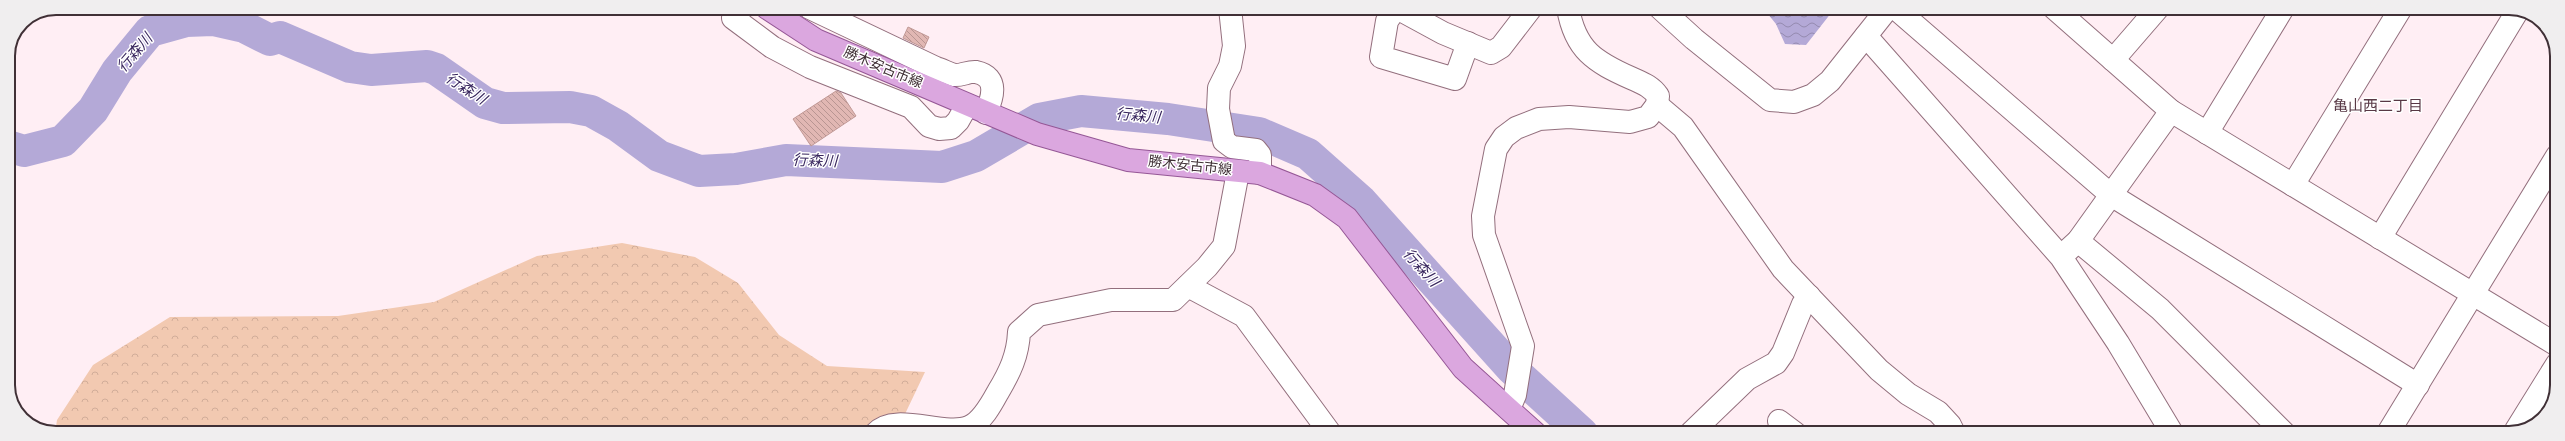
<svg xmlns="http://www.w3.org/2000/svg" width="2565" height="441" font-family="'Alegreya Sans','Noto Sans JP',sans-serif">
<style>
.forest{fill:url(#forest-crowns)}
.water{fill:url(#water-waves)}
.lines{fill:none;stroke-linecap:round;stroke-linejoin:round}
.river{stroke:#b4a9d7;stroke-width:32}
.building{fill:url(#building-back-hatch);stroke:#c19996}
.minor-casing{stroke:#936f7d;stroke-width:24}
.major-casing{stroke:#955796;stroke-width:24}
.minor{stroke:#fff;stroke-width:22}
.major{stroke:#dba7df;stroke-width:22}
.labels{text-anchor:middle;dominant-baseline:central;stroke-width:3;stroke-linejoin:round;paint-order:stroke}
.street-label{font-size:14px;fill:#403036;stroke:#fff}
.water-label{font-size:15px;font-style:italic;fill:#37255d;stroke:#fff}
.neighbourhood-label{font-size:15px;fill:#583845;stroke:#fff}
.rim{fill:none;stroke:#403036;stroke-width:2}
</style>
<defs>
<pattern id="forest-crowns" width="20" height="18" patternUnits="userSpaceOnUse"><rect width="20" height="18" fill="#f2c9b1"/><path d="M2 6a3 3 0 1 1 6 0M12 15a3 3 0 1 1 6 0" fill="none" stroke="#d1ad99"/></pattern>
<pattern id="water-waves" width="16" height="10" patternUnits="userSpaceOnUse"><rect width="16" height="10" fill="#b4a9d7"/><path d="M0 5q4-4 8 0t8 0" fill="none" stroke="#948aaf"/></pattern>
<pattern id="building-back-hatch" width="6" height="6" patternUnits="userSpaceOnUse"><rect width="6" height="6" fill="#e1b7b3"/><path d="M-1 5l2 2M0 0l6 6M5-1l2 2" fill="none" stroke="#b89592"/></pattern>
</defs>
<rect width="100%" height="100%" fill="#ffeef4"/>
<polygon class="forest" points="622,243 695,257 738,283 779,335 827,366 925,372 896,433 55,433 57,420 93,365 170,317 338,316 434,302 537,256"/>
<polygon class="water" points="1763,8 1835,8 1806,45 1785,44 1776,24"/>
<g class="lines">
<polyline class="river" points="8,146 24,151 63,141 93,110 117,71 150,31 186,21 213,20 244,27 270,40 280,37 350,67 371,70 427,66 436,69 485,103 503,108 570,107 591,111 618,126 659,156 699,171 736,169 786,160 942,167 976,156 1039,119 1081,111 1168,119 1259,133 1308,154 1361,201 1512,369 1582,433"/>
</g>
<g class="building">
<polygon points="908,27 929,37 924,48 903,38"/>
<polygon points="836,91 841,93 856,116 811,146 793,119"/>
</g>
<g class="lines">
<defs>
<g id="minor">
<path d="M810,8l126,60c6,2 12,5 18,7 7,1 15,-4 22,-3 24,5 16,27 10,41"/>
<polyline points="1230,8 1234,46 1230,66 1219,88 1218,109 1224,141 1232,147 1256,150 1260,155 1260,173"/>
<polyline points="1396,8 1387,21 1381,57 1455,79 1468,43"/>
<polyline points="1397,8 1443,33 1491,53 1501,47 1531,8"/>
<polyline points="1660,8 1694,39 1770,100 1794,102 1813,95 1830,81 1888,8"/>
<polyline points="1895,8 2111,195 2418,385"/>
<polyline points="2054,8 2171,111 2557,345"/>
<polyline points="740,11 733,18 772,47 810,67 911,107 929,126 939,129 951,128 958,121 967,105"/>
<polyline points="1866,36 2061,257 2118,343 2172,433"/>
<polyline points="2113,60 2158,8"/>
<polyline points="1657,105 1683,127 1783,269 1879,370 1908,394 1938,412 1950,425 1954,433"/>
<polyline points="2207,133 2283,8"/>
<polyline points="2293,185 2401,8"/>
<polyline points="2380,238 2518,10"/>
<polyline points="2078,241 2160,309 2284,433"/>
<polyline points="2067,251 2078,241 2171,111"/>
<polyline points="1188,286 1244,316 1330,433"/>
<path d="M1509,409l6,-14 8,-49 -39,-111 -1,-19 13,-67 8,-12 12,-9 23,-9 30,-2 61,5 18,-5 9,-12 1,-9c-7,-10 -16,-13 -27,-18 -36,-16 -56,-28 -63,-70"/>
<polyline points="1779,421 1795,433"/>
<polyline points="2516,430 2557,364"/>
<path d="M876,433c19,-21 68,4 93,-6 13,-5 23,-24 29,-35 12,-20 20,-37 21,-60l19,-17 73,-15h62l34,-33 17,-21 14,-74"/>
<polyline points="1691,433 1747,379 1776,363 1783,353 1803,304 1809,296"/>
<polyline points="2388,433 2557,156"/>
</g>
<polyline id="major" points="767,8 816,40 1037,134 1128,160 1260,173 1315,195 1347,218 1463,368 1535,433"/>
</defs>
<use href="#minor" class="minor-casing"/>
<use href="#major" class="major-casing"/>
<use href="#minor" class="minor"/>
<use href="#major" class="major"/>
</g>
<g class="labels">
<g class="street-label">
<text transform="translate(883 68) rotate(23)">勝木安古市線</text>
<text transform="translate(1190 166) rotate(6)">勝木安古市線</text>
</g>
<g class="water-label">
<text transform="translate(135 53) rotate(-49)">行森川</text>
<text transform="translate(466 89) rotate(33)">行森川</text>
<text transform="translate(1138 116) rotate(5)">行森川</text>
<text transform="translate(815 161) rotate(2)">行森川</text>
<text transform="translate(1421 268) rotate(48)">行森川</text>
</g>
<g class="neighbourhood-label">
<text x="2378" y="106">亀山西二丁目</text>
</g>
</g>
<path d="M0 0H2565V441H0ZM56 15H2509A41 41 0 0 1 2550 56V385A41 41 0 0 1 2509 426H56A41 41 0 0 1 15 385V56A41 41 0 0 1 56 15Z" fill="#f0eeef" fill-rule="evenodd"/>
<path class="rim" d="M56 15H2509A41 41 0 0 1 2550 56V385A41 41 0 0 1 2509 426H56A41 41 0 0 1 15 385V56A41 41 0 0 1 56 15Z"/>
</svg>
